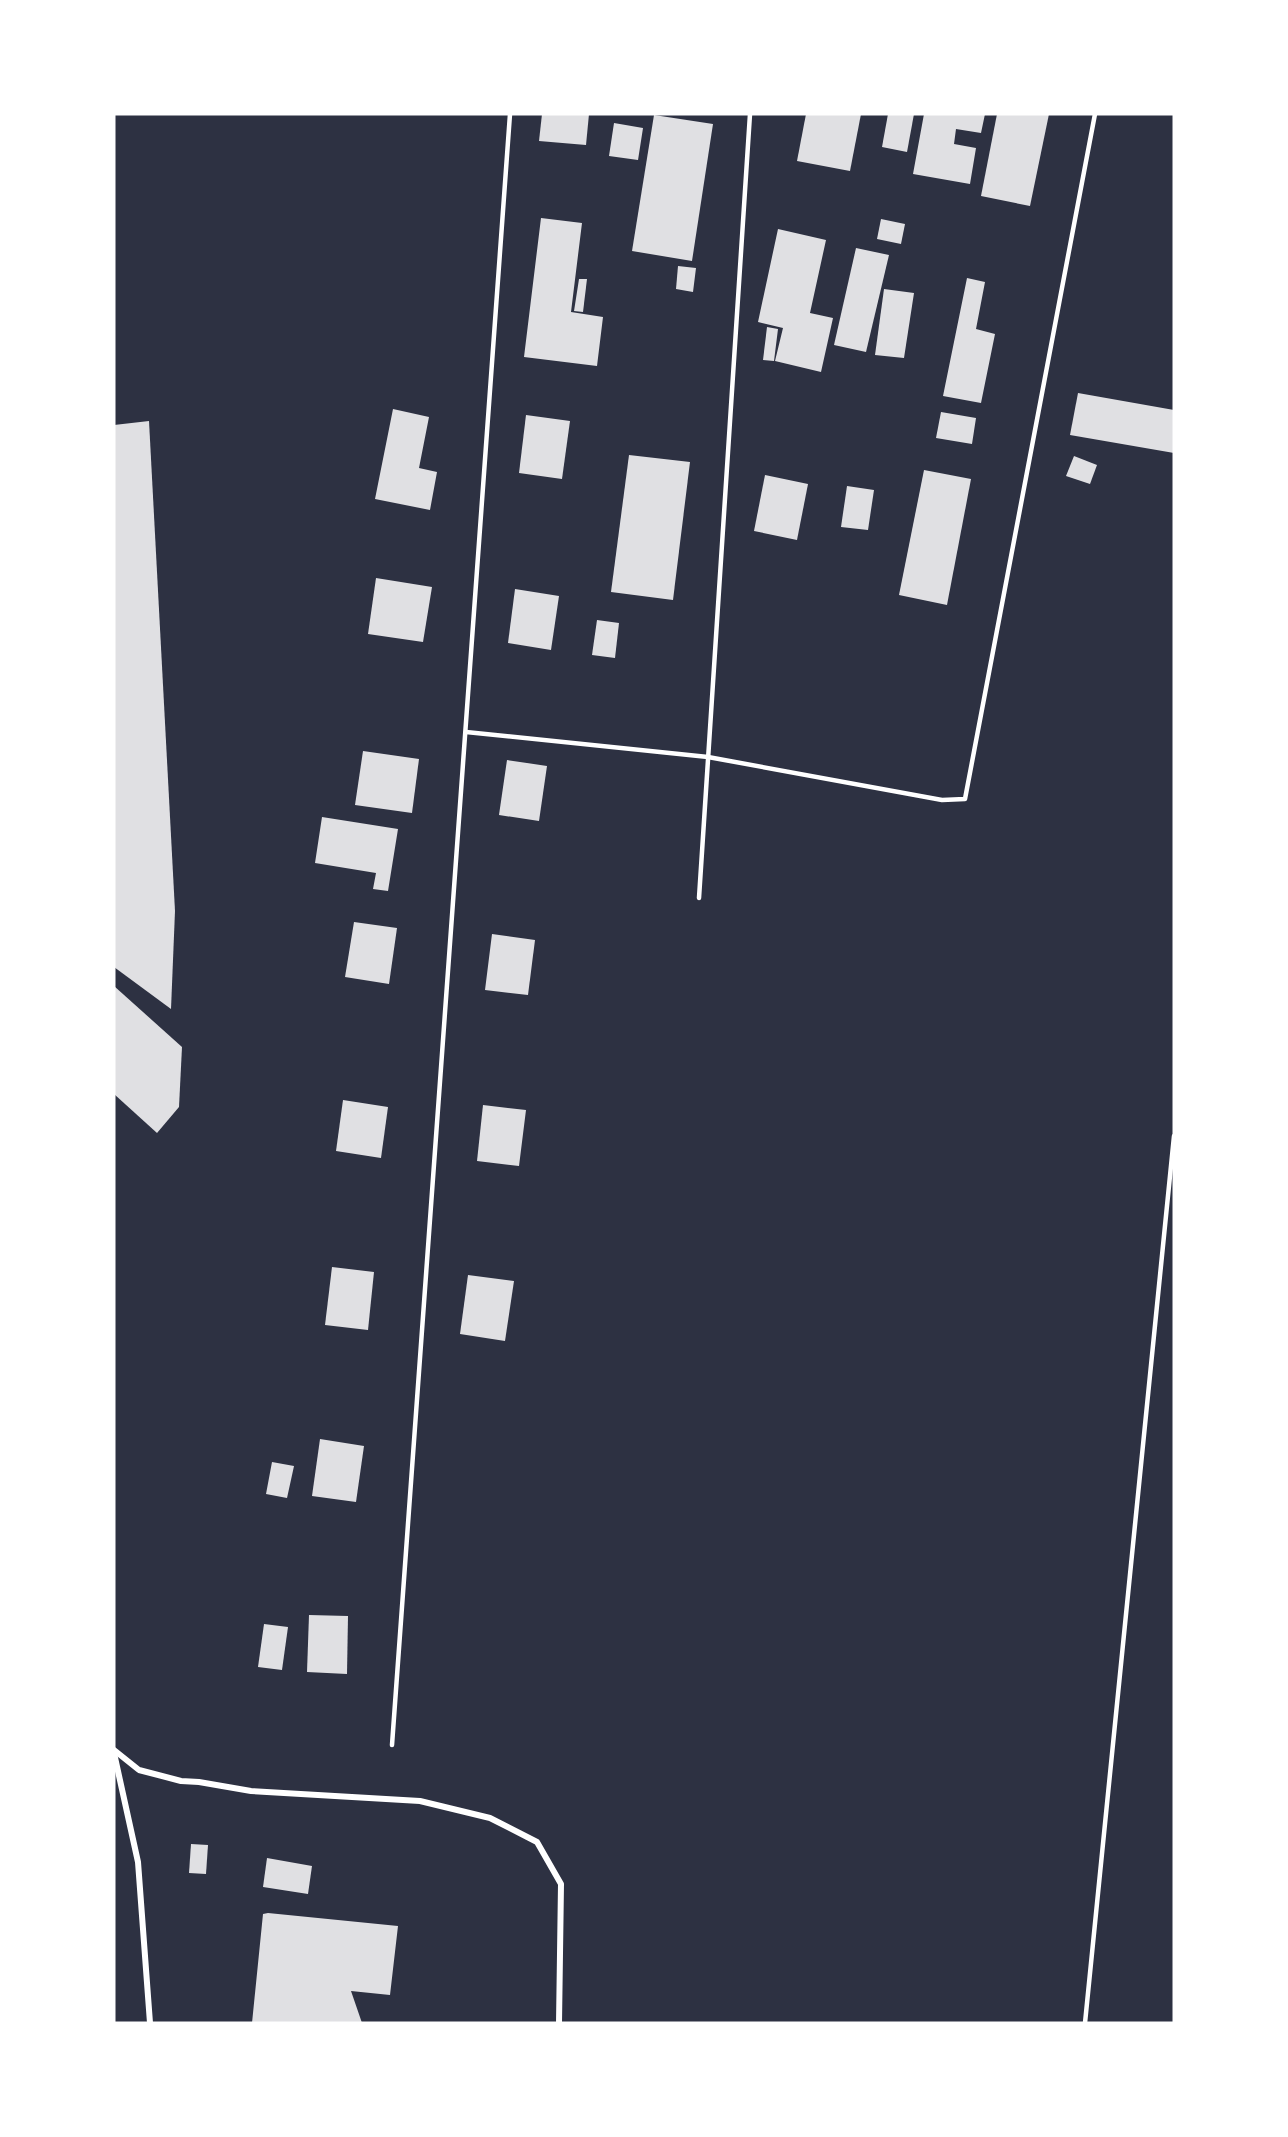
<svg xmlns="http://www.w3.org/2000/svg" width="1288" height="2137" font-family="'Crimson Pro',serif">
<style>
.building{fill:#e0e0e3}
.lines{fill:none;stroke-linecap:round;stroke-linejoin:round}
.service{stroke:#fff;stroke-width:4.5}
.minor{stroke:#fff;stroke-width:6}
</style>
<rect width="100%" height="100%" fill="#2d3142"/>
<g class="building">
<polygon points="542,114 589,114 586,145 539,141"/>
<polygon points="806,114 861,114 850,171 797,161"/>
<polygon points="888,114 914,114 907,152 882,147"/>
<polygon points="924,114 985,114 981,133 956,129 954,144 976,148 970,184 913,174"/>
<polygon points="997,114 1049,114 1030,206 981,196"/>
<polygon points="654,115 713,124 692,261 632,251"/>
<polygon points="614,123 643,128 638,160 609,156"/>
<polygon points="541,218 582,223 571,312 603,317 597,366 524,357"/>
<polygon points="881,219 905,224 901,244 877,239"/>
<polygon points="778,229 826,240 810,313 833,318 821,372 775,361 783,328 758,322"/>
<polygon points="856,248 889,255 866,352 834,345"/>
<polygon points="678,266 696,268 693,292 676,289"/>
<polygon points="967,278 985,282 976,329 995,334 981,403 943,396"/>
<polygon points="579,279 587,279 583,312 574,311"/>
<polygon points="884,289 914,293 904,358 875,355"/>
<polygon points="767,327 778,329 774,361 763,360"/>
<polygon points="1078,393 1174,410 1174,453 1070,435"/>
<polygon points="393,409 429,417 419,468 437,472 430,510 375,499"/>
<polygon points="941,412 976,418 972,444 936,438"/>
<polygon points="526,415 570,421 562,479 519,473"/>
<polygon points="149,421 175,911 171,1009 114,967 114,425"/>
<polygon points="629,455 690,462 673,600 611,592"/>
<polygon points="1074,456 1097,465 1090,484 1066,476"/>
<polygon points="924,470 971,479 947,605 899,595"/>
<polygon points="765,475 808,484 797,540 754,531"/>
<polygon points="847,486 874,490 868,530 841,527"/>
<polygon points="376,578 432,587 423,642 368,634"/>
<polygon points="515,589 559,596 551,650 508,643"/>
<polygon points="597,620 619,623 615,658 592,655"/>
<polygon points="363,751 419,759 412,813 355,805"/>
<polygon points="507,760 547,766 539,821 499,815"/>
<polygon points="322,817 398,829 388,891 373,889 376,873 315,863"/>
<polygon points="354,922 397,928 389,984 345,977"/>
<polygon points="492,934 535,940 528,995 485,990"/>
<polygon points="114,986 182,1047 179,1107 157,1133 114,1094"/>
<polygon points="343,1100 388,1107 381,1158 336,1151"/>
<polygon points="483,1105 526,1110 519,1166 477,1161"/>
<polygon points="332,1267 374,1272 368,1330 325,1325"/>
<polygon points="468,1275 514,1281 505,1341 460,1334"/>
<polygon points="320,1439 364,1446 356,1502 312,1496"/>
<polygon points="272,1462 294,1466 287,1498 266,1494"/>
<polygon points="309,1615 348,1616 347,1674 307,1672"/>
<polygon points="264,1624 288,1627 282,1670 258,1667"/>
<polygon points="191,1844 208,1845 206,1874 189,1873"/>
<polygon points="267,1858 312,1866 308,1894 263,1887"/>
<polygon points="268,1913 398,1926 390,1995 351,1991 362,2023 252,2023 263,1914"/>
</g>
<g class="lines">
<g class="service">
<polyline points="466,732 708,757 942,800 965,799 1095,114"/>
<polyline points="699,898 750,114"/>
<polyline points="392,1745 510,114"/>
<polyline points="1085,2023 1174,1136"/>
</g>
<g class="minor">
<polyline points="114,1750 139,1770 181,1781 199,1782 251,1791 420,1801 490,1818 537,1842 561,1884 559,2023"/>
<polyline points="114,1753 138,1862 150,2023"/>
</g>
</g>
<rect width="1288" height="2137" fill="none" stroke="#ffffff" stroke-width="231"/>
</svg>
